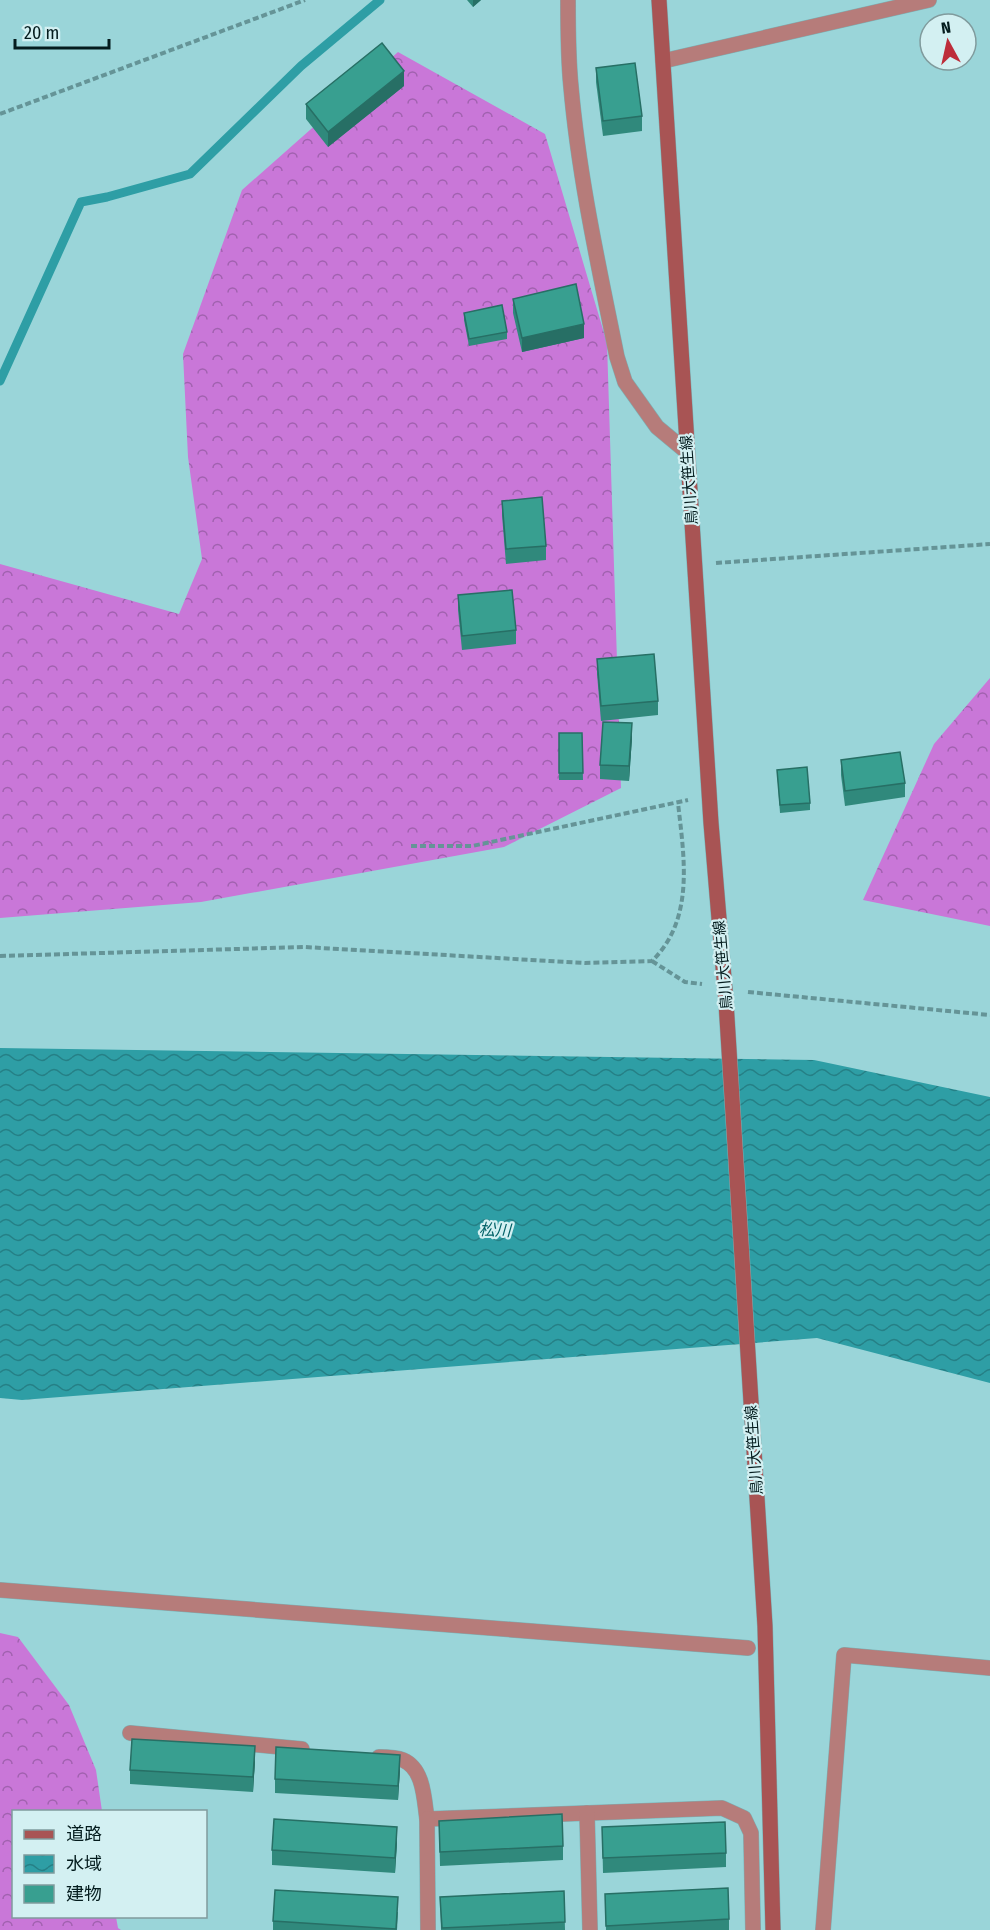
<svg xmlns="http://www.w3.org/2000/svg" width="990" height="1930" font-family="'Fira Sans Condensed','Noto Sans JP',sans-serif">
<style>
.forest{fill:url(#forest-crowns)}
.water{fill:url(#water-waves)}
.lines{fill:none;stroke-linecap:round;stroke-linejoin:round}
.stream{stroke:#2e9ea5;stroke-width:9}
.street-casing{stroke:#7cb0b4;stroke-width:16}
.secondary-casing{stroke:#7cb0b4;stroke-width:16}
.path{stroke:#659497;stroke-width:4;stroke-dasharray:6 3;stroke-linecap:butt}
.street{stroke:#b67c7a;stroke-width:15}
.secondary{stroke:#a85454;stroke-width:15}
.wall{fill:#30897c}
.shaded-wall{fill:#276f65}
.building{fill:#389f90;stroke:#276f65;stroke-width:1.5}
.labels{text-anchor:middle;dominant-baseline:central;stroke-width:4.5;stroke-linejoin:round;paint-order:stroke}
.street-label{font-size:15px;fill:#041c1e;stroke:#d3f0f2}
.water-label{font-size:16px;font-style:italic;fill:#006066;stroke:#d3f0f2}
</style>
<defs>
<pattern id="forest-crowns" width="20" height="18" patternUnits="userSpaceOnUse" patternTransform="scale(1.5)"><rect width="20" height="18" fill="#c977d8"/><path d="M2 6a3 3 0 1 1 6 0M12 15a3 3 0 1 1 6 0" fill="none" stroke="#a161af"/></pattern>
<pattern id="water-waves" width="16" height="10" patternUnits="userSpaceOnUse" patternTransform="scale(1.5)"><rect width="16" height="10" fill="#2e9ea5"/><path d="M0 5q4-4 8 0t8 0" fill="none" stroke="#258086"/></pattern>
</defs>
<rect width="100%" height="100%" fill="#9ad5d9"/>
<g class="forest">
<polygon points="398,52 545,134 607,343 621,788 504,847 201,902 0,918 0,564 179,614 202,559 188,457 183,354 242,190"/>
<polygon points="990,678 990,926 863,900 934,744"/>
<polygon points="0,1633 18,1637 69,1705 96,1770 102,1811 14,1812 14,1916 116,1917 118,1928 121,1930 0,1930"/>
</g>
<polygon class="water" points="0,1048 814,1060 990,1097 990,1383 817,1338 22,1400 0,1398"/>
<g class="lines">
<polyline class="stream" points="0,381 81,202 107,197 190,174 301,66 380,0"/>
<defs>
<g id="street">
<path d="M568,0c0,29 0,58 3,87 8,91 28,181 46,270l8,25 32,45 30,25"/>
<polyline points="663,61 929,0"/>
<polyline points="0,1590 748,1648"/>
<polyline points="130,1733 302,1749"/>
<path d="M379,1757c8,0 17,0 24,3 21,9 21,39 24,59l295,-11 22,10 7,15 2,97"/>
<polyline points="587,1813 590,1930"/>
<polyline points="427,1819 428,1930"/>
<polyline points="823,1930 844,1655 990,1668"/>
</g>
<polyline id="secondary" points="659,0 711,823 726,1002 765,1626 773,1930"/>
</defs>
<use href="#street" class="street-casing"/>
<use href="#secondary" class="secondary-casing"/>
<g class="path">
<polyline points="0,114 305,0"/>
<polyline points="716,563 990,544"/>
<polyline points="411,846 472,846 688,800"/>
<path d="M0,956l304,-9 281,16 67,-2c43,-42 32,-104 26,-158"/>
<polyline points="652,961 685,982 702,984"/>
<polyline points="748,992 990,1015"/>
</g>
<use href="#street" class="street"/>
<use href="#secondary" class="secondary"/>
</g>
<g class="wall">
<polygon points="467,0 481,0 473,7"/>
<polygon points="596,68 642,116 642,131 603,136 596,82"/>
<polygon points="404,86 328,147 306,119 306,104"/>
<polygon points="513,299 584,338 522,352 513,313"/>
<polygon points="464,313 507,332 507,339 469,346 464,320"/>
<polygon points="502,501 546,546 546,560 506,564 502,515"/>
<polygon points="458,595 516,630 516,644 462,650 458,610"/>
<polygon points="597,659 658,701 658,715 601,721 597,674"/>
<polygon points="559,733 582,733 583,780 559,780"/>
<polygon points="632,738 629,781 600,779 600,765"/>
<polygon points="841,760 905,783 905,797 845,806 841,775"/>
<polygon points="777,770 810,803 810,810 780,813"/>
<polygon points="255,1761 253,1792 130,1784 130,1770"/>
<polygon points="400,1769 398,1800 275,1793 275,1779"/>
<polygon points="439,1821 563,1846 563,1860 440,1866"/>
<polygon points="602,1827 726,1853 726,1867 603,1873"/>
<polygon points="397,1842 395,1873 272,1865 272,1850"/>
<polygon points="564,1891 565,1930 441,1930 440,1897"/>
<polygon points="605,1894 729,1919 729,1930 606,1930"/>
<polygon points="398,1912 397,1930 273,1930 273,1921"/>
</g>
<g class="shaded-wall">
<polygon points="473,0 481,0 473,7"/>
<polygon points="404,71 404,86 328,147 328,132"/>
<polygon points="584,324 584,338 522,352 522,338"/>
<polygon points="632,723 632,738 629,781 629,766"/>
<polygon points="255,1746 255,1761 253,1792 253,1777"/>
<polygon points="400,1755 400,1769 398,1800 398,1786"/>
<polygon points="397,1827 397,1842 395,1873 395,1858"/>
</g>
<g class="building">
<polygon points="382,43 404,71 328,132 306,104"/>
<polygon points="635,63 642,116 603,121 596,68"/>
<polygon points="576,284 584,324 522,338 513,299"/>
<polygon points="502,305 507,332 469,339 464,313"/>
<polygon points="542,497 546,546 506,549 502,501"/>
<polygon points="512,590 516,630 462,636 458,595"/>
<polygon points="654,654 658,701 601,706 597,659"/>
<polygon points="603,722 632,723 629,766 600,765"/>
<polygon points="559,733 582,733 583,773 559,773"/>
<polygon points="900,752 905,783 845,791 841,760"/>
<polygon points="807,767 810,803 780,805 777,770"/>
<polygon points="132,1739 255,1746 253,1777 130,1770"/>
<polygon points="276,1747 400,1755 398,1786 275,1779"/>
<polygon points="562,1814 563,1846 440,1852 439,1821"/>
<polygon points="274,1819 397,1827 395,1858 272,1850"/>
<polygon points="725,1822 726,1853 603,1858 602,1827"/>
<polygon points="728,1888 729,1919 606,1926 605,1894"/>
<polygon points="275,1890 398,1897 396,1929 273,1921"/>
<polygon points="564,1891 565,1922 442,1928 440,1897"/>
</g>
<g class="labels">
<g class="street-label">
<text transform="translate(689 480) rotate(-94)">鳥川大笹生線</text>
<text transform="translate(723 965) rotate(-95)">鳥川大笹生線</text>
<text transform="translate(754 1450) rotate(-94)">鳥川大笹生線</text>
</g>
<g class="water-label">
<text transform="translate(495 1230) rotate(2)">松川</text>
</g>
</g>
<rect x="12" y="1810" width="195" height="108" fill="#d3f0f2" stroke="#809b9d" stroke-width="1.5"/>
<rect x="24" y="1830" width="30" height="9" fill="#a85454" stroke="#809b9d" stroke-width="1.5"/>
<text x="66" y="1840" font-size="18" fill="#041c1e">道路</text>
<rect x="24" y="1855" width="30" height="18" fill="url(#water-waves)" stroke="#809b9d" stroke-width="1.5"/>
<text x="66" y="1870" font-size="18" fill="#041c1e">水域</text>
<rect x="24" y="1885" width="30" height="18" fill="#389f90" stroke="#809b9d" stroke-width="1.5"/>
<text x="66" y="1900" font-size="18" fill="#041c1e">建物</text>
<g transform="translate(948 42) rotate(352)"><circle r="28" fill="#d3f0f2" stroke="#809b9d" stroke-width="1.5"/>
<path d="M0-4.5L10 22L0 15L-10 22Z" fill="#bd2d3a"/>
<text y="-9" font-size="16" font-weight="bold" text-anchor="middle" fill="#041c1e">N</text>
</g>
<path d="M15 39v9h94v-9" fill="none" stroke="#041c1e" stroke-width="3"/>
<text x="24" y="39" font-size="18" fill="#041c1e" stroke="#d3f0f2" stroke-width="4.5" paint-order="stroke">20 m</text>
</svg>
